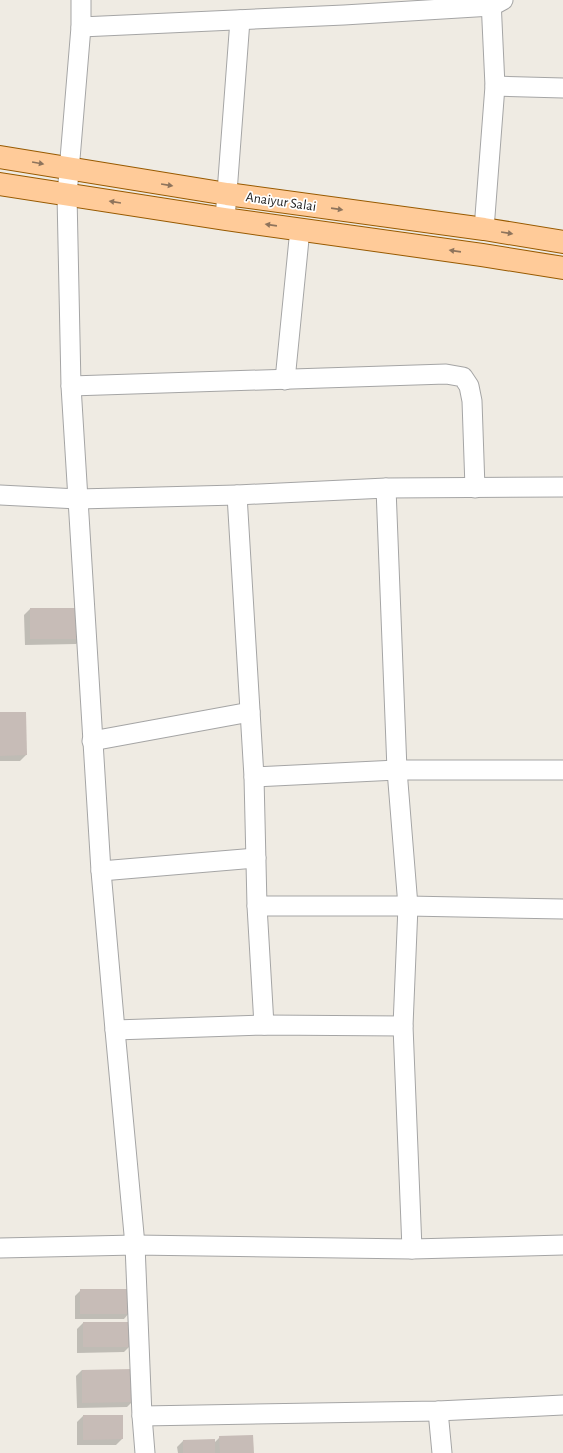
<svg xmlns="http://www.w3.org/2000/svg" width="563" height="1453" font-family="'Alegreya Sans',sans-serif">
<style>
.shadow{fill:#0003}
.building{fill:#c7bcb7}
.lines{fill:none;stroke-linecap:round;stroke-linejoin:round}
.street-casing{stroke:#a5a5a5;stroke-width:21}
.primary-casing{stroke:#985a00;stroke-width:24}
.street{stroke:#fff;stroke-width:19}
.primary{stroke:#ffcb99;stroke-width:22}
.oneway{fill:#8e745c}
.labels{text-anchor:middle;dominant-baseline:central;stroke-width:3.5;stroke-linejoin:round;paint-order:stroke}
.street-label{font-size:14px;fill:#1e1e1e;stroke:#fff}
</style>
<rect width="100%" height="100%" fill="#efebe3"/>
<g class="shadow">
<polygon points="30,609 82,639 76,644 25,645 24,615"/>
<polygon points="0,713 26,755 20,761 0,761"/>
<polygon points="81,1290 129,1313 124,1319 75,1319 75,1296"/>
<polygon points="83,1323 129,1323 129,1347 124,1352 77,1353 77,1329"/>
<polygon points="82,1370 133,1401 127,1407 77,1408 76,1376"/>
<polygon points="83,1416 122,1416 122,1439 116,1445 77,1445 77,1422"/>
<polygon points="220,1437 253,1453 178,1453 177,1447 183,1441 214,1443"/>
</g>
<g class="building">
<rect x="30" y="608" width="53" height="31"/>
<polygon points="0,712 26,712 27,755 0,756"/>
<rect x="80" y="1289" width="50" height="25"/>
<rect x="83" y="1322" width="47" height="25"/>
<polygon points="133,1369 134,1402 82,1403 82,1370"/>
<polygon points="83,1415 123,1415 123,1439 83,1440"/>
<polygon points="253,1435 254,1453 220,1453 219,1436"/>
<polygon points="215,1439 215,1453 183,1453 183,1440"/>
</g>
<g class="lines">
<defs>
<g id="street">
<polyline points="81,0 81,27 67,195 71,386 101,871 115,1030 135,1245 142,1416 438,1411 563,1405"/>
<polyline points="81,27 344,15 492,6 503,0"/>
<polyline points="495,86 563,88"/>
<polyline points="225,219 240,20"/>
<polyline points="484,229 495,86 491,0"/>
<polyline points="285,380 300,229"/>
<polyline points="71,386 446,374 463,377 469,386 472,401 475,488"/>
<polyline points="386,488 397,770 563,770"/>
<polyline points="0,495 78,499 237,495 386,488 563,487"/>
<polyline points="237,495 254,777 257,906 264,1025"/>
<polyline points="92,741 250,712"/>
<polyline points="254,777 397,770 408,906 403,1026 412,1249"/>
<polyline points="101,871 256,858"/>
<polyline points="257,906 408,906 563,909"/>
<polyline points="115,1030 264,1025 403,1026"/>
<polyline points="0,1248 135,1245 412,1249 563,1245"/>
<polyline points="438,1411 442,1453"/>
<polyline points="142,1416 145,1453"/>
</g>
<g id="primary">
<polyline points="0,157 227,194 484,229 563,242"/>
<polyline points="0,184 225,219 482,255 563,268"/>
</g>
</defs>
<use href="#street" class="street-casing"/>
<use href="#primary" class="primary-casing"/>
<use href="#street" class="street"/>
<use href="#primary" class="primary"/>
</g>
<defs><path id="oneway-solid" d="M-6-.8H1V-3.2L6.5 0L1 3.2V.8H-6Z"/></defs>
<g class="oneway">
<use href="#oneway-solid" transform="translate(38 163) rotate(10)"/>
<use href="#oneway-solid" transform="translate(167 185) rotate(9)"/>
<use href="#oneway-solid" transform="translate(115 202) rotate(-171)"/>
<use href="#oneway-solid" transform="translate(337 209) rotate(8)"/>
<use href="#oneway-solid" transform="translate(271 225) rotate(-172)"/>
<use href="#oneway-solid" transform="translate(507 233) rotate(9)"/>
<use href="#oneway-solid" transform="translate(455 251) rotate(-172)"/>
</g>
<g class="labels">
<g class="street-label">
<text transform="translate(281 202) rotate(8)">Anaiyur Salai</text>
</g>
</g>
</svg>
